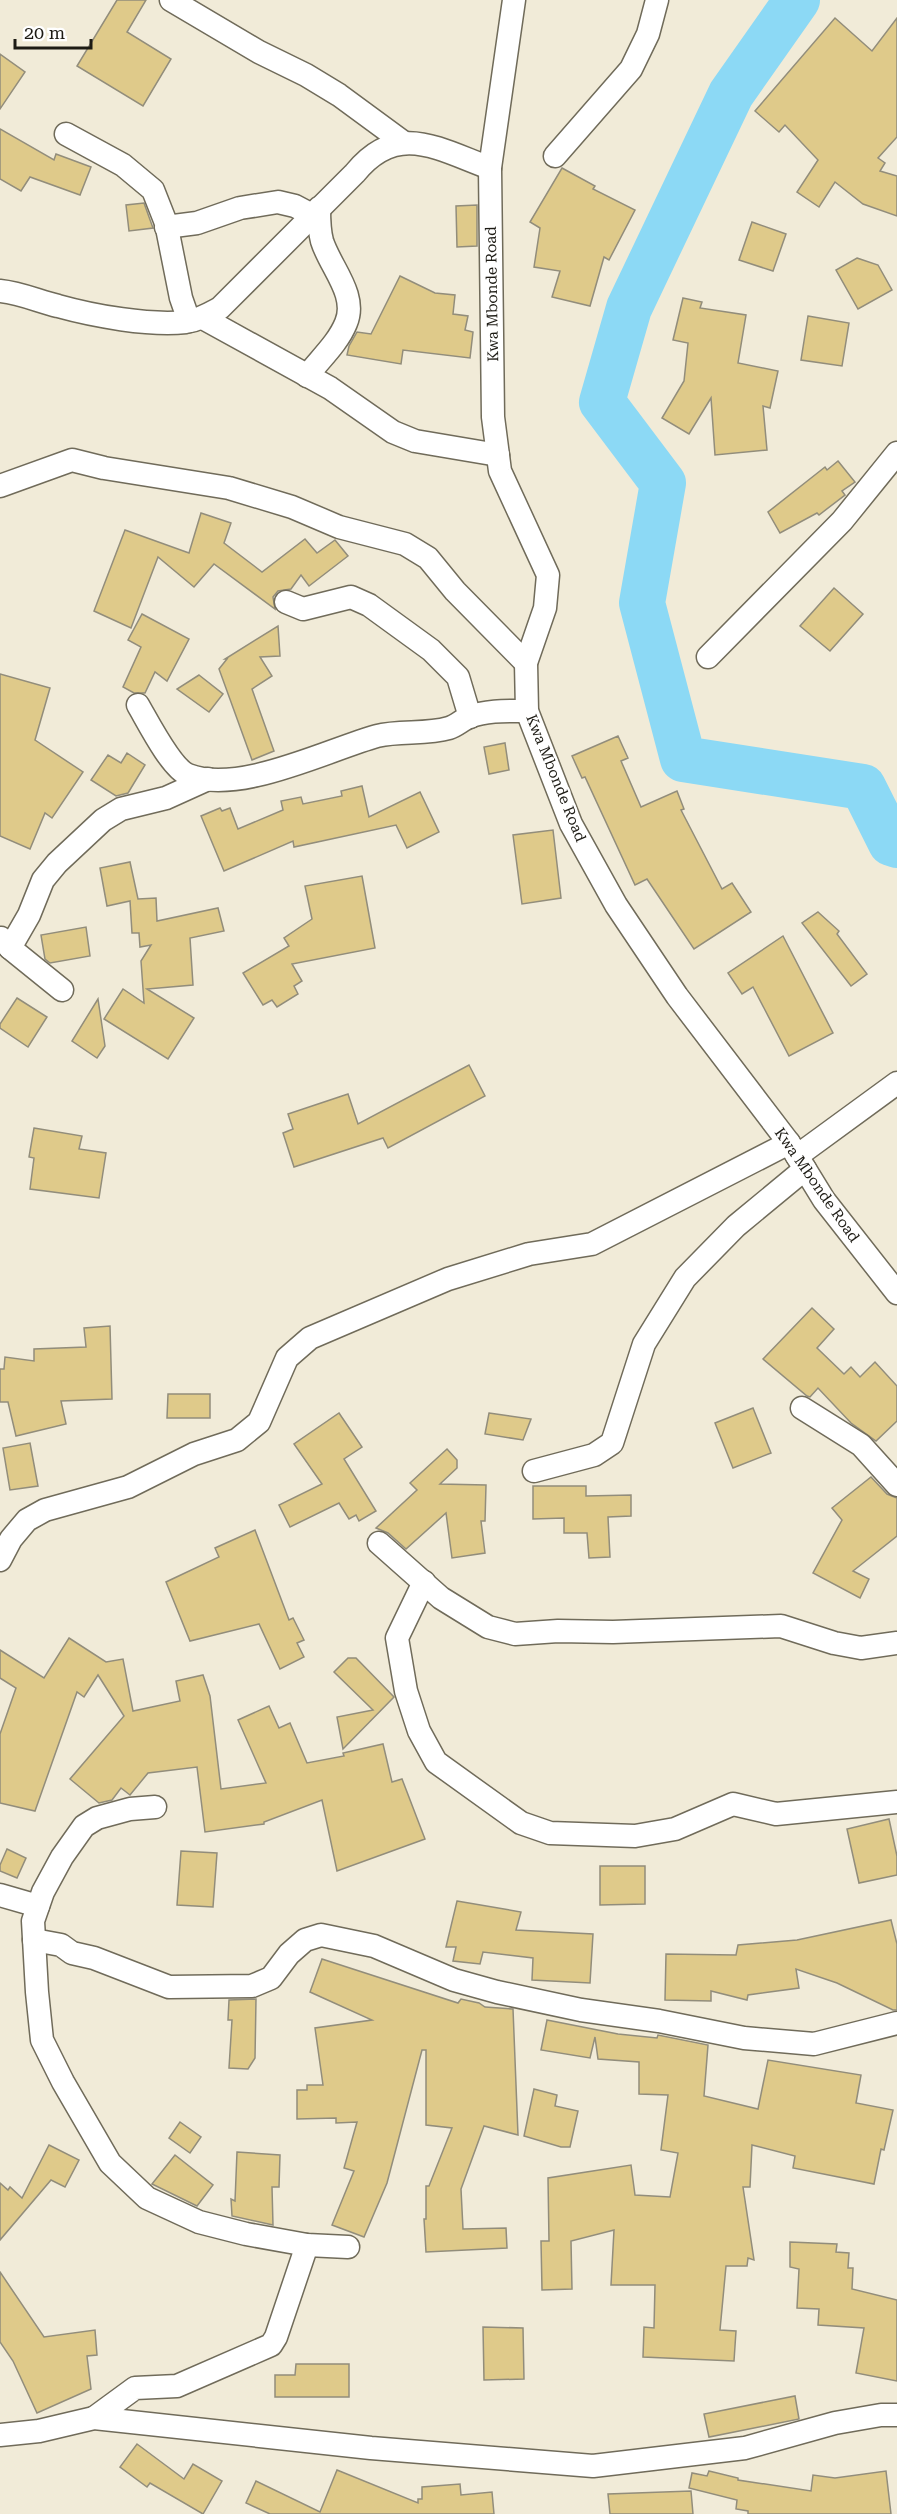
<svg xmlns="http://www.w3.org/2000/svg" width="897" height="2514" font-family="'Roboto Serif',serif">
<style>
.lines{fill:none;stroke-linecap:round;stroke-linejoin:round}
.river{stroke:#8cd9f5;stroke-width:46}
.building{fill:#dfca8a;stroke:#928d7b;stroke-width:1.5}
.minor-casing{stroke:#706b5a;stroke-width:25}
.minor{stroke:#fff;stroke-width:22}
.labels{text-anchor:middle;dominant-baseline:central;stroke-width:4.5;stroke-linejoin:round;paint-order:stroke}
.street-label{font-size:15px;fill:#1d1b14;stroke:#fff}
</style>
<rect width="100%" height="100%" fill="#f1ebd8"/>
<g class="lines">
<polyline class="river" points="797,0 731,94 629,308 602,402 663,483 642,603 683,759 863,787 891,843 897,845"/>
</g>
<g class="building">
<polygon points="117,0 146,0 127,32 171,59 143,106 77,66"/>
<polygon points="835,18 872,51 897,18 897,137 878,158 885,163 880,171 897,176 897,216 863,204 835,182 819,207 797,192 818,160 785,125 779,132 755,111"/>
<polygon points="0,54 25,72 0,109"/>
<polygon points="0,129 54,160 56,154 91,167 80,195 30,177 21,191 0,179"/>
<polygon points="562,168 595,186 593,189 635,210 609,260 604,257 590,306 552,297 560,271 534,267 540,228 530,222"/>
<polygon points="144,203 153,228 129,231 126,205"/>
<polygon points="477,205 477,246 457,247 456,206"/>
<polygon points="752,222 786,234 773,271 739,260"/>
<polygon points="857,258 878,265 892,290 858,309 836,270"/>
<polygon points="400,276 435,293 455,295 453,314 468,316 465,330 473,332 470,358 403,350 401,364 347,355 349,346 357,332 371,334"/>
<polygon points="683,298 702,302 700,308 746,315 738,363 778,371 770,408 763,406 767,450 715,455 711,398 689,434 662,418 684,381 688,343 673,340"/>
<polygon points="808,316 849,323 842,366 801,360"/>
<polygon points="838,461 855,482 842,491 845,495 819,515 817,513 780,533 768,512 825,467 827,470"/>
<polygon points="201,513 231,523 224,543 262,572 305,539 317,553 335,540 348,556 309,586 301,575 291,589 278,591 273,597 275,609 214,564 194,587 158,557 131,628 94,611 125,530 189,553"/>
<polygon points="834,588 863,614 830,651 800,626"/>
<polygon points="142,614 189,639 167,681 155,672 145,693 134,693 123,687 141,647 128,640"/>
<polygon points="278,626 280,656 260,657 272,676 252,689 274,751 252,760 219,669 227,659 225,659"/>
<polygon points="0,674 50,688 35,740 83,772 52,818 45,813 30,849 0,836"/>
<polygon points="199,675 223,694 209,712 177,689"/>
<polygon points="618,736 628,758 621,761 641,807 677,791 684,809 681,810 722,889 732,883 751,912 694,949 647,879 635,885 585,777 582,778 572,756"/>
<polygon points="505,743 509,770 489,774 484,747"/>
<polygon points="127,753 145,765 128,793 116,796 91,780 108,755 121,763"/>
<polygon points="362,786 369,817 420,792 439,832 407,848 396,825 294,847 293,841 224,871 201,816 220,808 222,811 230,808 238,829 283,810 281,801 301,797 303,804 342,796 341,791"/>
<polygon points="553,830 561,898 522,904 513,835"/>
<polygon points="130,862 138,899 156,898 157,921 218,908 224,931 190,938 193,985 147,989 194,1018 168,1059 104,1019 123,989 144,1003 141,961 151,945 140,947 139,933 132,933 130,901 107,906 100,868"/>
<polygon points="362,876 375,948 292,964 302,981 294,986 298,994 277,1007 272,1000 263,1005 243,973 289,946 284,938 312,919 305,886"/>
<polygon points="818,912 839,931 837,934 867,974 851,986 802,923"/>
<polygon points="86,927 90,956 50,963 45,959 41,935"/>
<polygon points="783,936 833,1033 789,1056 753,987 742,994 728,973"/>
<polygon points="17,998 47,1017 28,1047 0,1028 0,1024"/>
<polygon points="98,999 105,1046 97,1058 72,1041"/>
<polygon points="469,1065 485,1096 388,1148 383,1138 294,1167 283,1133 293,1129 288,1114 348,1094 358,1124"/>
<polygon points="34,1128 82,1136 79,1149 106,1153 99,1198 30,1189 34,1158 29,1157"/>
<polygon points="812,1308 834,1329 817,1348 844,1374 851,1367 860,1377 875,1362 897,1386 897,1421 876,1441 851,1423 818,1388 810,1397 807,1396 763,1359"/>
<polygon points="110,1326 112,1399 61,1401 66,1424 16,1436 8,1402 0,1402 0,1369 4,1369 5,1357 34,1361 34,1349 86,1347 84,1328"/>
<polygon points="168,1394 210,1394 210,1418 167,1418"/>
<polygon points="753,1408 771,1453 733,1468 715,1423"/>
<polygon points="339,1413 362,1447 344,1459 376,1511 359,1521 356,1515 349,1519 339,1503 290,1527 279,1505 322,1484 294,1444"/>
<polygon points="489,1413 531,1419 523,1440 485,1434"/>
<polygon points="30,1443 38,1486 10,1490 3,1448"/>
<polygon points="447,1449 457,1460 457,1468 440,1484 486,1485 485,1521 481,1521 485,1553 452,1558 446,1513 406,1549 388,1533 376,1528 417,1490 410,1483"/>
<polygon points="871,1477 887,1494 897,1498 897,1536 853,1571 869,1579 860,1598 813,1573 842,1520 832,1508"/>
<polygon points="533,1486 586,1486 586,1496 631,1495 631,1516 608,1517 610,1557 589,1558 587,1533 564,1533 564,1518 533,1519"/>
<polygon points="255,1530 289,1620 293,1618 304,1640 297,1643 304,1657 280,1669 259,1624 190,1641 166,1582 219,1557 215,1548"/>
<polygon points="69,1638 106,1662 123,1659 133,1711 180,1701 176,1681 203,1675 210,1696 221,1789 266,1783 238,1720 269,1706 279,1728 290,1723 307,1763 344,1756 343,1753 383,1744 392,1782 402,1779 425,1839 337,1871 322,1800 264,1822 264,1824 205,1832 197,1767 148,1773 130,1795 121,1788 112,1800 99,1803 70,1779 124,1716 98,1675 84,1697 77,1692 35,1811 0,1803 0,1734 16,1688 0,1678 0,1650 44,1678"/>
<polygon points="348,1658 356,1658 394,1697 343,1749 337,1717 373,1710 334,1672"/>
<polygon points="889,1819 897,1856 897,1875 859,1883 847,1829"/>
<polygon points="7,1849 26,1858 17,1878 0,1871 0,1865"/>
<polygon points="181,1851 217,1853 213,1907 177,1905"/>
<polygon points="600,1866 645,1866 645,1904 600,1905"/>
<polygon points="457,1901 521,1912 516,1930 593,1934 590,1983 532,1980 533,1958 483,1952 480,1964 453,1961 456,1947 446,1947"/>
<polygon points="891,1920 897,1944 897,2010 893,2010 837,1983 796,1969 799,1988 748,1995 747,2000 711,1991 711,2001 665,2000 666,1954 736,1955 738,1945 797,1940"/>
<polygon points="322,1959 458,2003 461,1999 479,2003 485,2007 513,2009 518,2135 484,2126 461,2189 463,2229 506,2228 507,2248 426,2252 424,2219 426,2219 426,2186 429,2186 452,2128 426,2125 426,2050 422,2050 387,2183 364,2237 332,2225 354,2171 344,2168 357,2122 336,2123 336,2118 297,2119 297,2090 307,2090 307,2085 323,2085 315,2028 372,2020 310,1992"/>
<polygon points="256,1999 255,2058 248,2069 229,2068 232,2020 228,2020 229,2000"/>
<polygon points="547,2020 618,2034 657,2038 658,2035 708,2045 704,2096 758,2109 768,2060 861,2075 856,2103 893,2110 884,2150 881,2149 874,2184 793,2168 795,2156 752,2145 750,2187 743,2187 754,2260 748,2258 747,2266 726,2266 720,2330 736,2331 734,2361 643,2357 644,2327 654,2328 655,2285 611,2285 614,2230 571,2241 572,2289 542,2290 541,2241 549,2241 548,2178 631,2165 635,2195 670,2197 678,2153 661,2150 668,2095 639,2094 639,2062 598,2059 595,2037 590,2058 541,2050"/>
<polygon points="534,2089 557,2095 555,2106 578,2111 570,2147 561,2147 524,2136"/>
<polygon points="180,2122 201,2137 190,2153 169,2138"/>
<polygon points="49,2145 79,2160 65,2187 51,2180 0,2240 0,2183 8,2190 10,2187 22,2198"/>
<polygon points="237,2152 280,2155 279,2187 272,2187 273,2225 232,2216 231,2199 235,2201"/>
<polygon points="175,2155 213,2185 197,2206 152,2184"/>
<polygon points="790,2242 837,2244 836,2252 849,2253 848,2268 853,2268 852,2289 897,2300 897,2381 856,2373 864,2328 818,2325 819,2309 797,2308 799,2269 790,2267"/>
<polygon points="0,2272 44,2337 95,2330 97,2355 87,2356 91,2389 37,2413 13,2361 0,2342"/>
<polygon points="483,2327 523,2328 524,2379 484,2380"/>
<polygon points="296,2364 349,2364 349,2397 275,2397 275,2375 295,2375"/>
<polygon points="795,2396 799,2419 709,2437 704,2414"/>
<polygon points="137,2444 184,2479 193,2464 222,2481 203,2514 150,2483 147,2487 120,2467"/>
<polygon points="337,2470 418,2503 418,2499 422,2499 422,2487 460,2484 461,2495 492,2492 494,2514 270,2514 246,2503 256,2481 320,2512"/>
<polygon points="709,2471 738,2478 738,2480 811,2491 813,2475 835,2478 886,2471 891,2514 748,2514 748,2511 736,2509 737,2500 689,2488 692,2473 707,2476"/>
<polygon points="691,2491 693,2514 610,2514 608,2494"/>
</g>
<g class="lines">
<defs>
<g id="minor">
<polyline points="171,0 259,52 306,75 339,95 403,142"/>
<polyline points="514,0 490,168 493,417 500,471 548,575 545,608 526,663 527,711 571,824 616,905 677,996 789,1143 824,1200 897,1293"/>
<polyline points="66,134 123,165 153,190 166,223 181,298 189,321"/>
<polyline points="555,156 631,69 648,34 657,0"/>
<polyline points="166,227 197,223 240,208 278,202 295,206 312,215"/>
<path d="M0,291c20,2 38,10 58,15 36,10 91,20 128,16 13,-2 23,-8 34,-14l135,-135c42,-52 83,-24 135,-5"/>
<polyline points="203,318 330,388 393,432 415,441 498,455"/>
<path d="M307,376c13,-17 31,-33 39,-53 12,-28 -16,-56 -24,-82 -3,-11 -3,-22 -3,-33"/>
<polyline points="0,486 72,460 104,468 229,488 292,507 339,527 405,544 428,558 455,591 526,663"/>
<polyline points="286,602 303,609 351,597 369,605 431,650 458,677 470,717"/>
<polyline points="708,657 842,521 897,453"/>
<path d="M138,705c10,17 33,63 50,70 51,20 139,-25 189,-39 23,-6 49,-1 72,-8 7,-2 13,-8 20,-11 18,-7 39,-6 58,-6"/>
<polyline points="1,938 10,948 62,990"/>
<polyline points="10,948 29,915 43,880 57,863 103,820 121,809 166,798 208,779"/>
<polyline points="797,1156 897,1083"/>
<polyline points="802,1408 861,1445 897,1485"/>
<polyline points="534,1471 594,1455 612,1443 644,1344 685,1278 736,1226 805,1169"/>
<polyline points="379,1543 441,1598 488,1627 515,1634 558,1631 613,1632 781,1626 834,1643 861,1648 897,1643"/>
<polyline points="0,1560 11,1539 27,1520 45,1510 128,1487 194,1454 237,1440 259,1422 287,1358 310,1338 448,1279 529,1254 592,1244 789,1143"/>
<polyline points="424,1582 397,1638 406,1691 419,1731 436,1762 521,1823 550,1833 635,1836 675,1829 733,1804 776,1814 897,1802"/>
<polyline points="155,1807 130,1809 97,1818 84,1826 62,1857 43,1892 33,1921 37,1992 42,2040 63,2082 110,2163 147,2198 199,2222 246,2234 307,2245 348,2247"/>
<polyline points="0,1895 38,1906"/>
<polyline points="34,1940 61,1945 72,1953 94,1958 169,1987 252,1986 271,1978 289,1954 305,1940 321,1935 374,1946 454,1980 497,1992 581,2010 659,2021 744,2038 814,2044 897,2023"/>
<polyline points="94,2418 135,2388 177,2386 271,2345 276,2337 307,2245"/>
<polyline points="0,2435 39,2431 94,2418 371,2448 593,2466 745,2448 835,2423 881,2415 897,2415"/>
</g>
</defs>
<use href="#minor" class="minor-casing"/>
<use href="#minor" class="minor"/>
</g>
<g class="labels">
<g class="street-label">
<text transform="translate(492 294) rotate(-91)">Kwa Mbonde Road</text>
<text transform="translate(556 778) rotate(68)">Kwa Mbonde Road</text>
<text transform="translate(817 1185) rotate(55)">Kwa Mbonde Road</text>
</g>
</g>
<path d="M15 39v9h76v-9" fill="none" stroke="#1d1b14" stroke-width="3"/>
<text x="24" y="39" font-size="18" fill="#1d1b14" stroke="#ffffff" stroke-width="4.5" paint-order="stroke">20 m</text>
</svg>
